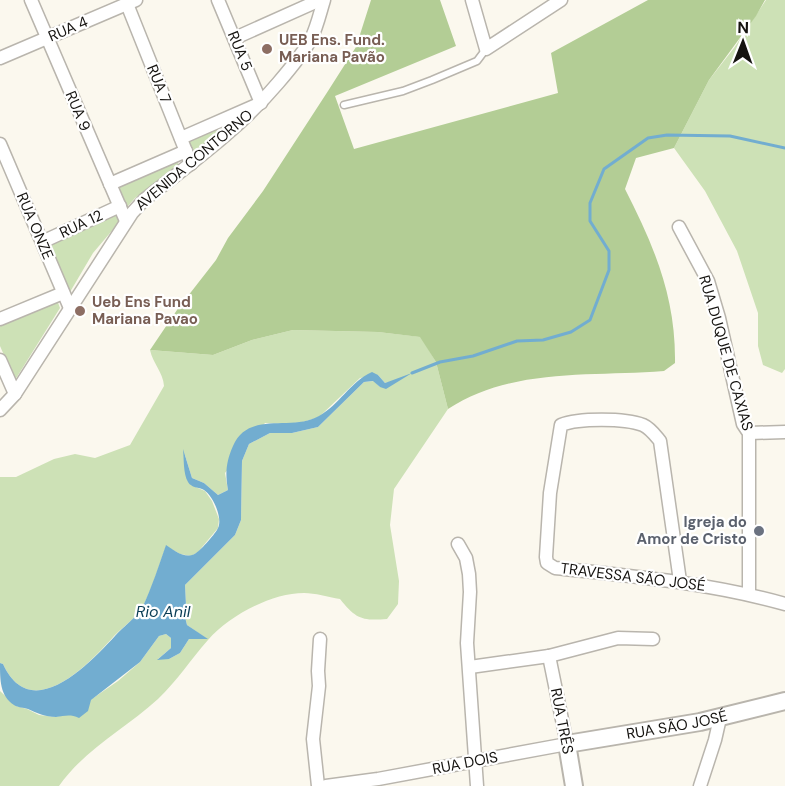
<svg xmlns="http://www.w3.org/2000/svg" width="785" height="786" font-family="'DM Sans',sans-serif">
<style>
.green{fill:#cde1b6}
.forest{fill:#b3cd95}
.water{fill:#72add0}
.lines{fill:none;stroke-linecap:round;stroke-linejoin:round}
.stream{stroke:#72add0;stroke-width:3}
.lane-casing{stroke:#b9b5ad;stroke-width:9}
.street-casing{stroke:#b9b5ad;stroke-width:15}
.secondary-casing{stroke:#b9b5ad;stroke-width:20}
.lane{stroke:#fff;stroke-width:6}
.street{stroke:#fff;stroke-width:12}
.secondary{stroke:#fff;stroke-width:16}
.education-dot{fill:#8d6e63;stroke:#fff;stroke-width:2}
.worship-dot{fill:#6b7280;stroke:#fff;stroke-width:2}
.labels{text-anchor:middle;dominant-baseline:central;stroke-width:4.5;stroke-linejoin:round;paint-order:stroke}
.street-label{font-size:15px;fill:#151310;stroke:#fff}
.education-label{font-size:15px;font-weight:bold;fill:#785e54;stroke:#fff;text-anchor:start}
.worship-label{font-size:15px;font-weight:bold;fill:#5b616d;stroke:#fff;text-anchor:end}
.water-label{font-size:16px;font-style:italic;fill:#0a3d55;stroke:#fff}
</style>
<rect width="100%" height="100%" fill="#fbf8ee"/>
<g class="green">
<polygon points="766,0 785,0 785,369 782,373 763,365 758,346 758,313 737,251 705,191 674,148 709,80 734,48"/>
<polygon points="237,117 193,156 186,140"/>
<polygon points="176,160 179,165 135,198 127,207 117,185"/>
<polygon points="118,213 121,220 93,253 70,292 48,245"/>
<polygon points="57,300 60,308 15,380 0,346 0,326"/>
<path d="M293,330l85,2 43,5 15,25 12,47 -54,80 -4,36 9,56 -1,23 -11,15c-25,2 -31,0 -47,-20 -12,-2 -25,-6 -36,-6 -33,0 -75,23 -96,47 -17,19 -31,41 -50,59 -33,30 -73,50 -99,87h-59v-95l16,15 11,3 12,6 16,2 15,-3 48,-33 22,-19 19,-26 7,-2 5,4v10l-13,11h11l11,-6 9,-14h18l-20,-14 -3,-12 2,-8 -1,-20 50,-50 6,-15 1,-59 7,-17 21,-11h22l26,-6 46,-45 10,-1 6,6 13,-6 -8,2 -7,-8 -18,3 -41,39 -16,5 -18,2 -20,-1 -40,50 3,17 -10,5 -14,-12 -12,-5 -8,-26 7,33 14,6 7,10 7,18 -1,9 -20,24 -7,4 -11,-2 -14,-8c-7,19 -13,41 -23,60 -6,11 -20,21 -29,30 -26,29 -83,89 -111,28l-3,-1v-186h16l38,-18 21,-5 20,4 35,-13 34,-59c-1,-14 -11,-22 -14,-36l63,5 39,-15z"/>
</g>
<path class="forest" d="M371,0h69l16,46 -121,50 19,53 204,-56 -7,-40 97,-53h117l-9,16 -47,64 -35,68 -38,10 -11,31c29,57 51,108 50,174l-11,8c-73,6 -151,-4 -216,38l-12,-47 -16,-25 -42,-5 -85,-2 -41,10 -39,15 -63,-5 27,-40 39,-50 12,-22 35,-47 65,-100 28,-44z"/>
<path class="water" d="M372,372l6,3 7,8 27,-10 -26,16 -6,-2 -7,-6 -9,1 -46,45 -26,6h-22l-21,11 -7,17 -1,59 -6,15 -50,50 1,20 -2,8 3,12 21,14h-19l-9,14 -11,6 -12,1 14,-12v-10l-5,-4 -7,2 -19,26 -49,38 -3,11 -9,7c-9,-4 -14,-2 -23,-1 -11,0 -19,-4 -28,-8 -5,-2 -10,-1 -14,-4 -14,-9 -14,-25 -14,-42l3,1c28,61 85,1 112,-28 8,-9 22,-19 28,-30 9,-19 16,-41 23,-61 9,6 20,15 30,8 5,-3 20,-20 22,-25 5,-10 -5,-32 -14,-38 -5,-3 -13,-2 -16,-8 -5,-8 -4,-24 -5,-33l9,29 12,5 14,12 10,-5c-3,-17 -2,-28 5,-44 16,-36 58,-14 86,-30 20,-11 31,-34 53,-44z"/>
<g class="lines">
<polyline class="stream" points="412,373 440,362 473,356 517,341 543,340 571,332 590,320 609,270 609,251 590,221 590,203 604,169 648,138 667,135 730,136 785,148"/>
<defs>
<polyline id="lane" points="344,105 403,91 432,80 477,61 486,49"/>
<g id="street">
<polyline points="31,0 126,221"/>
<polyline points="472,0 486,49 561,0"/>
<polyline points="127,4 191,164"/>
<polyline points="235,38 320,0"/>
<polyline points="0,58 136,0"/>
<polyline points="181,138 261,103 218,0"/>
<polyline points="0,144 70,308"/>
<polyline points="110,184 186,151"/>
<polyline points="679,227 708,281 719,318 743,424 749,433 749,594"/>
<polyline points="42,242 120,206"/>
<polyline points="0,319 63,293"/>
<polyline points="0,360 15,394"/>
<path d="M0,410l15,-16 117,-181 12,-13c47,-37 95,-71 134,-117 12,-14 24,-28 33,-44 6,-12 9,-26 13,-39"/>
<polyline points="749,433 785,432"/>
<polyline points="458,544 466,558 469,574 470,592 467,643 477,786"/>
<path d="M680,581l-20,-140c-5,-6 -10,-13 -17,-16 -18,-7 -65,-7 -82,0l-11,68 -4,64 1,6 8,5c78,8 155,15 230,36"/>
<polyline points="470,667 549,656 618,638 653,639"/>
<polyline points="318,786 313,739 319,686 318,671 320,639"/>
<polyline points="326,786 378,779 567,744 549,656"/>
<polyline points="700,786 715,740 720,718"/>
</g>
<g id="secondary">
<path id="s1" d="M574,786l-7,-42 133,-22 85,-21"/>
</g>
</defs>
<use href="#lane" class="lane-casing"/>
<use href="#street" class="street-casing"/>
<use href="#secondary" class="secondary-casing"/>
<use href="#lane" class="lane"/>
<use href="#street" class="street"/>
<use href="#secondary" class="secondary"/>
</g>
<g class="education-dot">
<circle cx="267" cy="49" r="6"/>
<circle cx="80" cy="311" r="6"/>
</g>
<circle class="worship-dot" cx="759" cy="531" r="6"/>
<g class="labels">
<g class="street-label">
<text transform="translate(68 29) rotate(-23)">RUA 4</text>
<text transform="translate(240 51) rotate(68)">RUA 5</text>
<text transform="translate(159 84) rotate(68)">RUA 7</text>
<text transform="translate(78 111) rotate(67)">RUA 9</text>
<text transform="translate(194 160) rotate(-40)">AVENIDA CONTORNO</text>
<text transform="translate(81 224) rotate(-25)">RUA 12</text>
<text transform="translate(35 226) rotate(67)">RUA ONZE</text>
<text transform="translate(726 353) rotate(74)">RUA DUQUE DE CAXIAS</text>
<text transform="translate(633 577) rotate(7)">TRAVESSA SÃO JOSÉ</text>
<text transform="translate(562 721) rotate(79)">RUA TRÊS</text>
<text stroke="none"><textPath href="#s1" startOffset="154">RUA SÃO JOSÉ</textPath></text>
<text transform="translate(465 763) rotate(-11)">RUA DOIS</text>
</g>
<g class="education-label">
<text x="279" y="40">UEB Ens. Fund.<tspan x="279" dy="17">Mariana Pavão</tspan></text>
<text x="92" y="302">Ueb Ens Fund<tspan x="92" dy="17">Mariana Pavao</tspan></text>
</g>
<g class="worship-label">
<text x="747" y="522">Igreja do<tspan x="747" dy="17">Amor de Cristo</tspan></text>
</g>
<g class="water-label">
<text x="163" y="611">Rio Anil</text>
</g>
</g>
<g transform="translate(743 42) rotate(1)" stroke="#ffffff" stroke-width="4.5" paint-order="stroke">
<path d="M0-4.5L10 22L0 15L-10 22Z" fill="#151310"/>
<text y="-9" font-size="16" font-weight="bold" text-anchor="middle" fill="#151310">N</text>
</g>
</svg>
